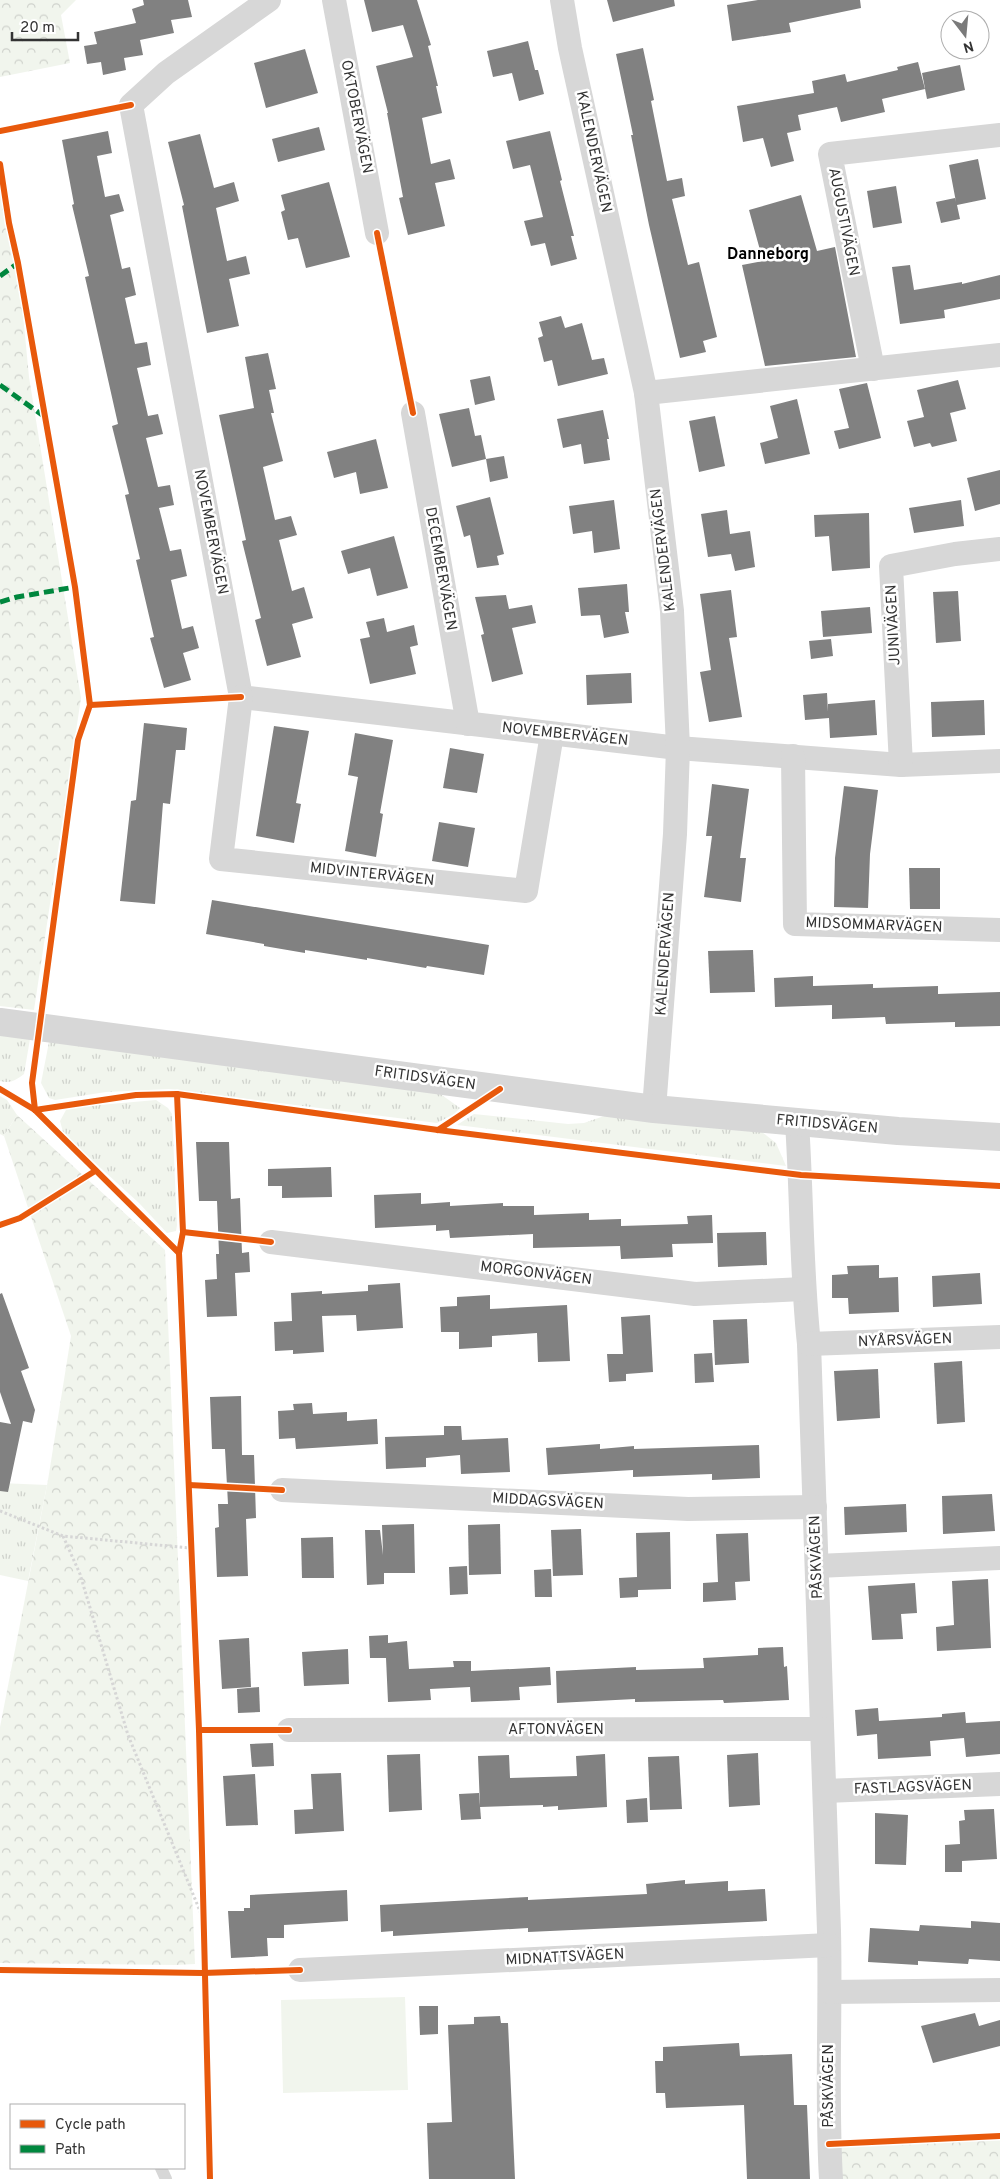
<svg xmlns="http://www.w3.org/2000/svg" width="1000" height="2179" font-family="Overpass,sans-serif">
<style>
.grass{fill:url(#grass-tufts)}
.forest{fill:url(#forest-crowns)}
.pitch{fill:#f1f5ed}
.building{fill:#818181}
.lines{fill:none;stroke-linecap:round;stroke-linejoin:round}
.path{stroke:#d6d6d6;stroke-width:3;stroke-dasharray:2.5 2.5;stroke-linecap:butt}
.service{stroke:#d7d7d7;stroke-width:12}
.minor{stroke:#d7d7d7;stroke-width:24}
.tertiary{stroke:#d7d7d7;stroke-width:28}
.quiet{stroke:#00873e;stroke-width:5;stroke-dasharray:10 5;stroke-linecap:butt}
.cycleway-casing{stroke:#fff;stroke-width:9}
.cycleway{stroke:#e8590c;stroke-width:6}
.labels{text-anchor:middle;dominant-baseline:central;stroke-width:5;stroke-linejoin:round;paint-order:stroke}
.street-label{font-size:15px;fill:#333;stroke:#fff}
.neighbourhood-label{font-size:16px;font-weight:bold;fill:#000;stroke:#fff}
</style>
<defs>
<pattern id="grass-tufts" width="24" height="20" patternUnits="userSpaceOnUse" patternTransform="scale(1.25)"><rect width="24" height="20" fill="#f1f5ed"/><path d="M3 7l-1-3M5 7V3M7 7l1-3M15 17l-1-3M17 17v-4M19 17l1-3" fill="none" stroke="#cfd2cc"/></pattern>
<pattern id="forest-crowns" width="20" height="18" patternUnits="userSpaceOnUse" patternTransform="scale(1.25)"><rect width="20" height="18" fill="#f1f5ed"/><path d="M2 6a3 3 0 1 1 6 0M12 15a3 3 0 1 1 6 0" fill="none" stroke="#cfd2cc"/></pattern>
</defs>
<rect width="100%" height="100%" fill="#fff"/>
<g class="grass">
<path d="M0,1035l30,4 -6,35c-8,6 -14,10 -24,7z"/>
<polygon points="49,1042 439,1093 460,1108 454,1114 437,1123 169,1089 106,1092 55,1100 49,1098 41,1083"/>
<polygon points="0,1096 7,1100 17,1115 4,1136 0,1134"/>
<polygon points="156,1100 168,1108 172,1114 177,1225 176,1231 167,1233 139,1203 71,1141 63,1132 60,1121 66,1110 77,1107"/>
<polygon points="474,1114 568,1124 584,1123 610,1114 762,1132 776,1143 786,1166 457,1125"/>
<polygon points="0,1483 47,1485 28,1581 0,1575"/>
</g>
<g class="forest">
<polygon points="0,0 76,0 61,15 70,63 0,77"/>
<polygon points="0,188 18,263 29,377 81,698 34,1010 0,1006"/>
<polygon points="17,1115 165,1250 195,1964 176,1965 0,1963 0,1727 48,1480 71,1336 4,1136"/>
<polygon points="1000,2138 1000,2179 826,2179 826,2148"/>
</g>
<polygon class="pitch" points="405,1997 408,2090 283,2093 281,2000"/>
<g class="building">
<polygon points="143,0 188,0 192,17 171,20 174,33 140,40 143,55 124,58 126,70 103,75 101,62 87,64 84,46 97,44 94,32 136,23 132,9 144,5"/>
<polygon points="364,0 417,0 431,45 428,46 438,86 436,86 442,113 422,118 431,164 450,159 455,179 435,183 445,226 408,235 399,198 403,197 387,113 388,113 376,66 413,57 403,25 372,32"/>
<polygon points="607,0 674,0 675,6 613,22"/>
<polygon points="758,0 860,0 861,8 789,23 791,32 732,41 727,5"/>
<polygon points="528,41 535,70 538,70 544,94 519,101 512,73 493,77 487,51"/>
<polygon points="643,48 654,100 651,101 667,181 682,178 685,196 672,199 688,265 699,262 717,337 703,341 706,352 680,358 649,225 631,135 633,135 616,54"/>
<polygon points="305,49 318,93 266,108 254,63"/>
<polygon points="918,62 925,89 882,99 885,112 841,122 837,107 798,115 801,130 787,133 794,161 771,167 763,138 743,142 737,106 814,93 812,81 845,74 847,82 898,70 897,67"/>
<polygon points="960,65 965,90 927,99 922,73"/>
<polygon points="319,127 325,150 278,162 272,139"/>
<polygon points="108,131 112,153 97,156 105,197 119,194 124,211 110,215 122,269 130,267 136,295 125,298 135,344 147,342 151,365 137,368 148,416 158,414 163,434 146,438 158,487 170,485 174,505 159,508 170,551 181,549 187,576 171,580 182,629 193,626 199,648 183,653 191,680 164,688 150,638 154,637 136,560 140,559 125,495 129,494 112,426 118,424 85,277 89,276 72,205 74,204 62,140"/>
<polygon points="550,131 562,180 560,181 574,236 571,236 577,259 551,266 545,243 531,246 524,221 543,217 530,165 513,169 506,141"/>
<polygon points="200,134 214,188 234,182 239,201 216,208 227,261 246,256 250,274 229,279 239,326 207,333 182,206 184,205 168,142"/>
<polygon points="978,159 986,199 957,205 960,219 941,223 936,202 955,198 956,202 949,165"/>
<polygon points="329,182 350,257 306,268 298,238 288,240 281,212 285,210 281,195"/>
<polygon points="896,186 902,223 873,228 867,191"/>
<polygon points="801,195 817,251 835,247 856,357 765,366 742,265 763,261 749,210"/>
<polygon points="910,265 914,290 962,282 962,284 1000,275 1000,299 944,310 945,318 900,324 892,267"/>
<polygon points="561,316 565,328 582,323 592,360 604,358 608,374 558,386 552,360 544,362 538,338 543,336 539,322"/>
<polygon points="268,353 276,389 269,390 274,413 271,413 283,461 263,467 275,520 291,516 297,535 279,540 292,591 304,587 313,618 292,624 301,657 267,666 255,620 261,618 242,541 246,540 219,415 254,408 245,357"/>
<polygon points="490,376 495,400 475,405 470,380"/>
<polygon points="958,380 966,409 950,413 957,441 932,447 930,443 914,447 907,421 924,417 917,390"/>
<polygon points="867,383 881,438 839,449 834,431 849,428 839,389"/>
<polygon points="797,399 810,454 765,464 760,443 778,438 770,406"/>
<polygon points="469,408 475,436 481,435 486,459 452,467 439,414"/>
<polygon points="603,410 609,439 607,439 610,460 584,464 581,444 563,448 557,419"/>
<polygon points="715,416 725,466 699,472 689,421"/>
<polygon points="376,439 388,488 360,494 356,472 334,478 327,452"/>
<polygon points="504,456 508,478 490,482 486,459"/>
<polygon points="1000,470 1000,504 975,511 967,478"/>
<polygon points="490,497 504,554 497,556 499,565 477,568 470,535 464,537 456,506"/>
<polygon points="614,500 620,549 594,553 592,531 573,534 569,506"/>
<polygon points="961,500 964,526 914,533 909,508"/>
<polygon points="727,510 730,534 750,531 755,567 735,571 731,554 708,557 701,514"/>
<polygon points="869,513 870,568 832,571 829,536 815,537 814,515"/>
<polygon points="394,536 408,588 377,596 370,568 348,574 341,551"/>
<polygon points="627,584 629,612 625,612 629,633 604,638 600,615 581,616 578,588"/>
<polygon points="731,590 737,637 729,638 742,717 709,722 700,672 711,670 700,594"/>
<polygon points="958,591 961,641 936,643 933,592"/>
<polygon points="506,595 509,609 532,605 536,623 512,628 523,674 492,682 481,635 484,634 475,597"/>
<polygon points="870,607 872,633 823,637 821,611"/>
<polygon points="384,618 387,632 414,625 418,645 410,647 416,674 370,684 360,639 370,637 366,622"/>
<polygon points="831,639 833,656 811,659 809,641"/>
<polygon points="631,673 632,703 587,705 586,675"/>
<polygon points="827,693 828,712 828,704 875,700 877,735 830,738 829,718 805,720 803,695"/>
<polygon points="984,700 985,735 932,737 931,702"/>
<polygon points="144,723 187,728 185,750 176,750 170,804 163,803 155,904 120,901 131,801 136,800"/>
<polygon points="274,726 309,731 296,803 301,804 294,843 256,836"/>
<polygon points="355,733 393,740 380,813 383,814 376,857 345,851 358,777 348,775"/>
<polygon points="450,748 484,754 477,793 443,788"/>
<polygon points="712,784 749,789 740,858 746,858 741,902 704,897 712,836 706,836"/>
<polygon points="844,786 878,790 870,854 868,908 834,907 835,858"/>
<polygon points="439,822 475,828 468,867 432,861"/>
<polygon points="909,868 940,868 940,909 910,909"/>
<polygon points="212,900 489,945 484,975 427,966 426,968 367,958 367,960 305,950 305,953 264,946 264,944 206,934"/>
<polygon points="753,950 755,992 710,993 708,951"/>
<polygon points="813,976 813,986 873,984 873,988 938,986 938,994 1000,992 1000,1026 955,1027 955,1022 886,1024 885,1017 832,1019 832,1005 775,1007 774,978"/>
<polygon points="196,1142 229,1142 231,1199 240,1198 242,1253 249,1252 250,1272 235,1273 237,1316 207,1317 205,1280 217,1279 216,1254 219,1254 217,1201 199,1201"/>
<polygon points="331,1167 332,1197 282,1198 282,1186 268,1186 268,1169"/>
<polygon points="421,1193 421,1204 450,1202 450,1206 503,1203 503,1206 534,1206 534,1215 589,1213 589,1220 621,1219 621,1226 688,1224 687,1216 712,1215 713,1243 672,1244 673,1257 621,1259 620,1246 533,1248 533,1234 450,1238 449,1230 436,1231 436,1225 375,1228 374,1195"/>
<polygon points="766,1232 767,1265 718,1267 717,1233"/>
<polygon points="879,1265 879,1278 898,1277 899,1312 849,1314 848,1298 832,1298 832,1275 848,1274 847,1266"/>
<polygon points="980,1273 982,1304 933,1307 932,1276"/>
<polygon points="400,1283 403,1328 357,1331 356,1315 322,1316 324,1352 293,1354 293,1350 275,1351 274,1322 292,1321 291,1293 322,1291 322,1294 368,1291 368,1285"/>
<polygon points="2,1293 29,1368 21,1371 35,1410 32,1423 23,1421 8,1492 0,1491 0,1422 11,1424 0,1392 0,1294"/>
<polygon points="490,1295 490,1309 567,1305 570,1361 538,1362 537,1333 492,1336 492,1347 459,1349 459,1332 441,1332 440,1307 457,1306 457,1297"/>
<polygon points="650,1315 653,1372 626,1374 626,1381 609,1382 607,1354 623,1354 621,1317"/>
<polygon points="747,1319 749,1363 715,1365 713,1320"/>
<polygon points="712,1353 714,1382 695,1383 694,1354"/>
<polygon points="962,1361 965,1422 937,1424 934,1363"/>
<polygon points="878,1369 880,1418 837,1421 834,1371"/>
<polygon points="241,1396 242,1455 254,1455 256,1518 246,1519 248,1576 217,1577 215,1528 219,1527 218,1504 228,1504 225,1449 212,1449 210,1397"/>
<polygon points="312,1403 313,1414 347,1412 347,1421 377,1419 378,1444 296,1449 295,1438 279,1439 278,1411 294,1410 293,1404"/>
<polygon points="444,1426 461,1426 462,1440 508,1438 510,1472 461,1474 460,1455 426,1458 426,1467 386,1469 385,1437 444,1435"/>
<polygon points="600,1444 600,1449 634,1446 634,1449 759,1445 760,1478 712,1480 712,1474 633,1477 633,1470 548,1475 546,1448"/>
<polygon points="992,1494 995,1531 943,1534 942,1496"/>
<polygon points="906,1504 907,1532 845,1535 844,1507"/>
<polygon points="414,1524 415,1573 384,1573 384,1584 367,1585 365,1530 380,1530 383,1555 382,1525"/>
<polygon points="500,1524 501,1574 469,1575 468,1525"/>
<polygon points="581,1529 583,1575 553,1576 551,1530"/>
<polygon points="670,1532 671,1589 638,1590 638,1597 620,1598 619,1578 637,1577 636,1533"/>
<polygon points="748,1533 750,1581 735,1582 736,1600 703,1602 703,1583 718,1582 716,1534"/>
<polygon points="333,1537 334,1578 302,1578 301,1538"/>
<polygon points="467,1566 468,1594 450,1595 449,1567"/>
<polygon points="551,1569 552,1597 535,1597 534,1570"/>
<polygon points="988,1579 991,1648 937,1651 936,1627 954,1625 952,1581"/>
<polygon points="915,1583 917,1613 901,1614 903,1639 872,1640 868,1586"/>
<polygon points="388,1635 388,1643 407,1641 409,1669 454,1667 453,1661 471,1661 471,1671 550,1667 551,1685 519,1687 520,1700 471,1702 470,1687 430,1689 431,1700 388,1702 386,1658 370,1658 369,1636"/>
<polygon points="249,1638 251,1687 222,1689 219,1640"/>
<polygon points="783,1647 784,1667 787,1666 789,1700 724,1703 723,1700 635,1702 635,1699 557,1703 556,1671 636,1667 636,1670 704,1668 703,1658 758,1655 758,1648"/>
<polygon points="348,1649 349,1684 304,1686 302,1652"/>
<polygon points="259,1687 260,1712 238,1713 237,1689"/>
<polygon points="878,1708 879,1721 942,1717 942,1714 965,1712 966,1723 1000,1721 1000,1754 966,1757 964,1738 930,1741 931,1756 878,1759 877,1734 857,1736 855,1710"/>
<polygon points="273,1743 274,1766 252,1767 250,1744"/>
<polygon points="758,1753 760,1805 729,1807 727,1755"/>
<polygon points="420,1754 422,1810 389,1812 387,1755"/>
<polygon points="605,1754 607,1807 558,1810 558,1806 543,1807 543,1805 480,1807 478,1756 509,1755 510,1778 577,1776 576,1756"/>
<polygon points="679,1756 682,1809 650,1810 648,1757"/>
<polygon points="341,1773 344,1831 295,1834 294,1810 313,1809 311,1774"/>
<polygon points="255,1774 258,1825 226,1826 223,1776"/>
<polygon points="479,1793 481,1819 461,1820 459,1794"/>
<polygon points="647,1798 648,1822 627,1823 626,1800"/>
<polygon points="994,1809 997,1859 962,1861 962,1872 945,1872 945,1845 960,1844 959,1821 965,1820 964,1810"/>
<polygon points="875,1813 908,1815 906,1865 875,1864"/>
<polygon points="685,1880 685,1884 728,1881 728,1891 765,1889 767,1921 528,1932 528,1928 393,1936 393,1931 381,1932 380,1905 528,1897 528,1900 647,1894 646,1884"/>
<polygon points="347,1890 348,1921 284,1925 284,1938 267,1938 268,1956 231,1958 228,1911 244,1911 244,1908 250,1908 250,1895"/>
<polygon points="971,1921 1000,1923 1000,1961 969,1959 968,1964 918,1961 918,1965 868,1962 870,1928 919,1931 920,1925 971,1928"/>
<polygon points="419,2006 438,2006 438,2034 420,2035"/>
<polygon points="975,2013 979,2026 1000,2020 1000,2046 933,2063 921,2026"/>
<polygon points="500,2016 501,2023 508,2023 515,2179 429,2179 427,2123 452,2122 448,2025 474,2024 474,2017"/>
<polygon points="739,2043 740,2056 792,2054 794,2105 807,2105 810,2179 747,2179 744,2105 666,2108 665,2093 656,2093 655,2061 663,2061 663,2047"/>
</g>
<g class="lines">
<g class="path">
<polyline points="0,1511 63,1536 190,1548"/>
<polyline points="63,1536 80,1574 128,1735 204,1921"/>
</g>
<polyline class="service" points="161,2168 166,2179"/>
<g class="minor">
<polyline points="269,0 166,73 131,105 241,697 678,748 901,765 1000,761"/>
<polyline points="334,0 377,233"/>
<polyline points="562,0 570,48 646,393 672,611 678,748 675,834 654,1109"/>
<polyline points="873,369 830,154 1000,135"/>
<polyline points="646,393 1000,355"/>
<polyline points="413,413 468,724"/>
<polyline points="241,697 221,859 526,891 552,734"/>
<polyline points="793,756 795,924 1000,930"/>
<polyline points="901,765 891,566 955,554 1000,549"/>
<path d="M797,1123c5,74 4,147 12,221 7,196 15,392 20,587 2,83 -3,166 2,248"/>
<polyline points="271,1242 695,1294 803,1289"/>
<polyline points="809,1344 1000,1337"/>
<polyline points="282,1490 688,1509 815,1507"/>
<polyline points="817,1566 1000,1558"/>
<polyline points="289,1730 822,1729"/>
<polyline points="825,1791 1000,1784"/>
<polyline points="300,1970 829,1945"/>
<polyline points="830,1992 1000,1990"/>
</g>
<polyline class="tertiary" points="0,1022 654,1109 898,1131 1000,1137"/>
<g class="quiet">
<polyline points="0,276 18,263"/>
<polyline points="0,385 45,417"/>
<polyline points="0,602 17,597 75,587"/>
</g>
<defs>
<g id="cycleway">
<polyline points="0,131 131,105"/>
<polyline points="0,164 9,223 18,263 75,587 90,705 78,740 32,1083 35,1110"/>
<polyline points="377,233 413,413"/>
<polyline points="90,705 241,697"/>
<polyline points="0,1089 35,1110 179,1253 199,1730 210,2179"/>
<polyline points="177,1094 183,1232 179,1253"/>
<polyline points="35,1110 136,1095 177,1094 438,1130 801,1175 1000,1186"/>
<polyline points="438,1130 500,1089"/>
<polyline points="0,1225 20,1218 95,1171"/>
<polyline points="183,1232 271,1242"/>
<polyline points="189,1485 282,1490"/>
<polyline points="199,1730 289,1730"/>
<polyline points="0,1970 203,1973 300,1970"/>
<polyline points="829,2144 1000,2136"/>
</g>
</defs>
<use href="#cycleway" class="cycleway-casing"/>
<use href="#cycleway" class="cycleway"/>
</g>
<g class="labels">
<g class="street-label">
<text transform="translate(356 117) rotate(79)">OKTOBERVÄGEN</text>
<text transform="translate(593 152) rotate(78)">KALENDERVÄGEN</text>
<text transform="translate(843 222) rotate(79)">AUGUSTIVÄGEN</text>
<text transform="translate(210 532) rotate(79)">NOVEMBERVÄGEN</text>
<text transform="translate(664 550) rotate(-97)">KALENDERVÄGEN</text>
<text transform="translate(440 569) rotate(80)">DECEMBERVÄGEN</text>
<text transform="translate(894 625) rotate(-93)">JUNIVÄGEN</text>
<text transform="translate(565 735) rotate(6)">NOVEMBERVÄGEN</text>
<text transform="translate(372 875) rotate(6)">MIDVINTERVÄGEN</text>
<text transform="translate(874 926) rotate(2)">MIDSOMMARVÄGEN</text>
<text transform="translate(666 954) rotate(-86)">KALENDERVÄGEN</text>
<text transform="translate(425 1079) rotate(8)">FRITIDSVÄGEN</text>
<text transform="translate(827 1125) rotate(5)">FRITIDSVÄGEN</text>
<text transform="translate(536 1274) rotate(7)">MORGONVÄGEN</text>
<text transform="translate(905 1341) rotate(-2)">NYÅRSVÄGEN</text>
<text transform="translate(548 1502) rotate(3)">MIDDAGSVÄGEN</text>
<text transform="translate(817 1557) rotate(-92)">PÅSKVÄGEN</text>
<text x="556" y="1730">AFTONVÄGEN</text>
<text transform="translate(913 1788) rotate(-2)">FASTLAGSVÄGEN</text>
<text transform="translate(565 1958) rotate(-3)">MIDNATTSVÄGEN</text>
<text transform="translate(829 2086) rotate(-90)">PÅSKVÄGEN</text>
</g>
<g class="neighbourhood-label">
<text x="768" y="255">Danneborg</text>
</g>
</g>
<rect x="10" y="2104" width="175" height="65" fill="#ffffff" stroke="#adadad"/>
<rect x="20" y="2120" width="25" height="8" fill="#e8590c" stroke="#adadad"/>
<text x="55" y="2129" font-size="15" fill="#333333">Cycle path</text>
<rect x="20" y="2145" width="25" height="8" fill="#00873e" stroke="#adadad"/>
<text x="55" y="2154" font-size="15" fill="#333333">Path</text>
<g transform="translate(965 35) rotate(164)"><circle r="24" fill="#ffffff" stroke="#adadad"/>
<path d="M0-4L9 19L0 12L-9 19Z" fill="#7a7a7a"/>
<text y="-8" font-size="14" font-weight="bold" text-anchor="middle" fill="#333333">N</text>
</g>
<path d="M12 32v8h66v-8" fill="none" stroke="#333333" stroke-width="2.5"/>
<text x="20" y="32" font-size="15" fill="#333333" stroke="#ffffff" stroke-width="4" paint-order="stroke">20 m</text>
</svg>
